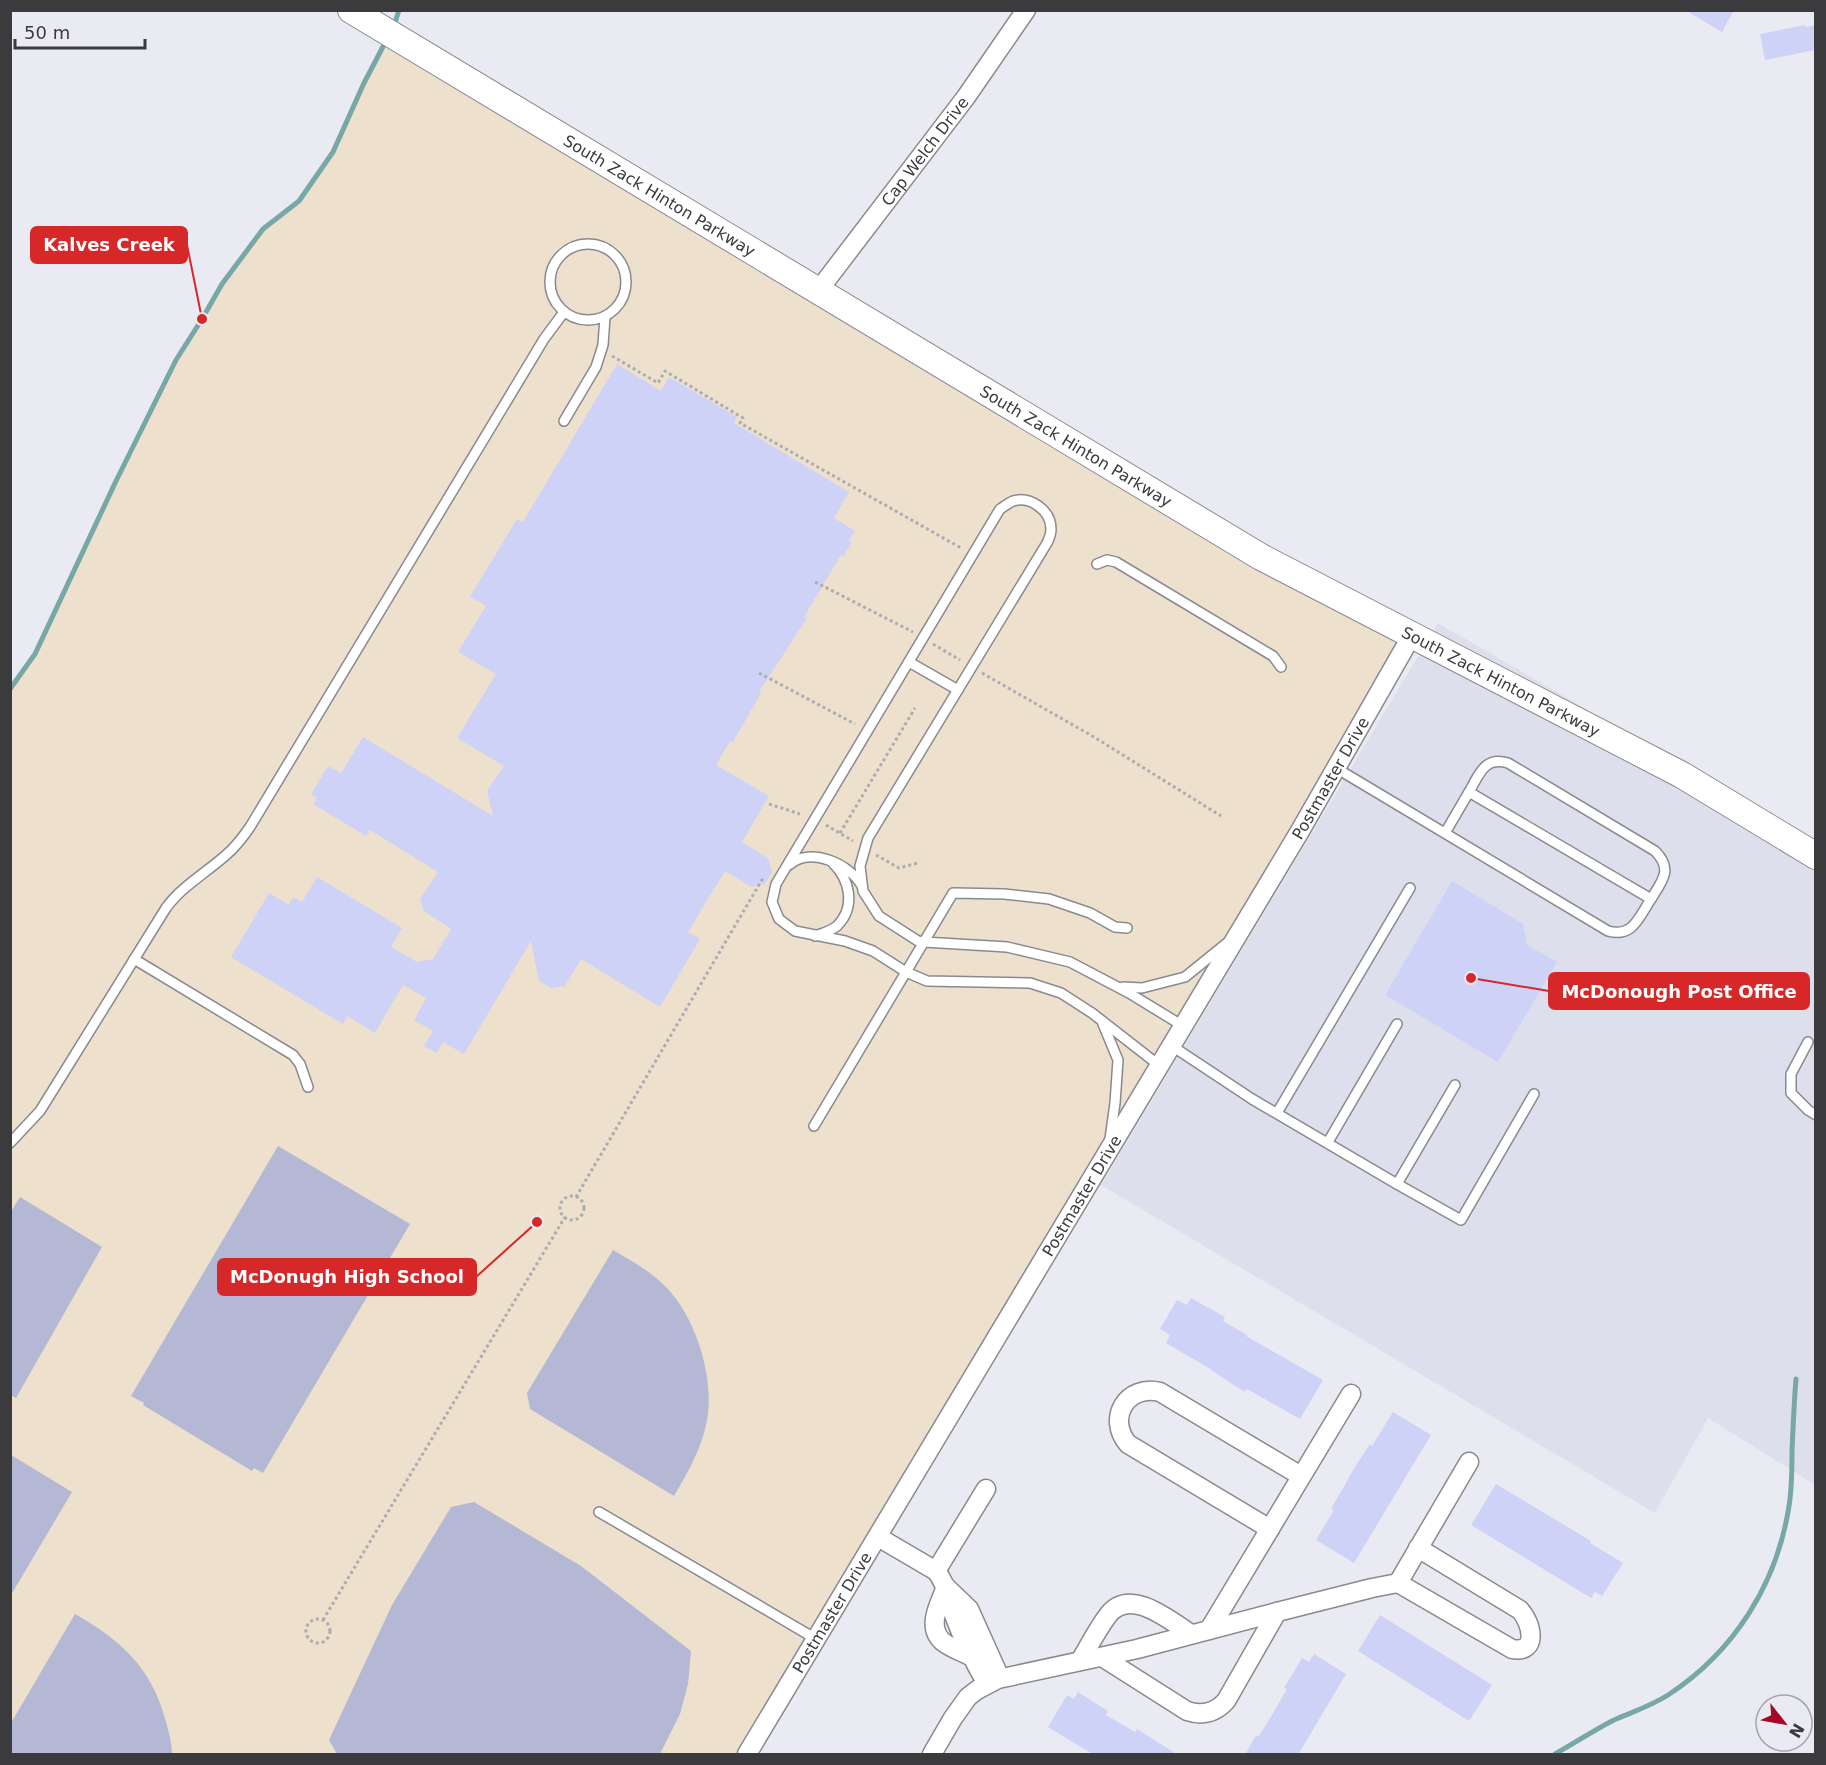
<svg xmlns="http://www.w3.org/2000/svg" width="1826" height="1765" font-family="'DejaVu Sans',sans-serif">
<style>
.built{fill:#dddfed}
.education{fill:#ede0cc}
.green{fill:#b4b8d4}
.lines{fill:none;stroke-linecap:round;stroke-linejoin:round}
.stream{stroke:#78a7a7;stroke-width:5}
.building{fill:#ced2f7}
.lane-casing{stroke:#898a90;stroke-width:12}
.street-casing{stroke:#898a90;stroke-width:21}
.secondary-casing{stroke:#898a90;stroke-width:28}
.path{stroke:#acadb3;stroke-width:3;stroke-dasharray:3 3;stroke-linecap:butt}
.lane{stroke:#fff;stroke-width:9}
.street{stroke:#fff;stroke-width:18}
.secondary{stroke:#fff;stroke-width:26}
.labels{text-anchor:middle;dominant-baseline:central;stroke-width:4.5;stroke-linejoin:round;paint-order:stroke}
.street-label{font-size:16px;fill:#3b3b3e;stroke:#eaebf2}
.leader{fill:none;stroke:#d62828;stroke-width:2}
.callout-dot{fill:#d62828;stroke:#eaebf2;stroke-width:2}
.callout{fill:#d62828;stroke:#d62828;stroke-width:2}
.callout-label{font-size:18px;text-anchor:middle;font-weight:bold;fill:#fff}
</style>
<rect width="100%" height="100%" fill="#eaebf2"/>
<polygon class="built" points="1438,623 1815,842 1815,1485 1708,1418 1655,1513 1101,1185"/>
<polygon class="education" points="394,36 1412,635 746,1754 11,1754 11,689 35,654 116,481 176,360 202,319 222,284 263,229 299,201 333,152 364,83"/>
<g class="green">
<polygon points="278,1146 410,1224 263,1473 254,1468 252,1471 143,1405 144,1403 131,1396"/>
<polygon points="20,1197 102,1247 16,1398 10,1395 10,1213"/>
<path d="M613,1250c17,10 35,20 50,34 32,30 52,93 44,136 -5,28 -19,52 -33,76l-144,-87 -3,-16z"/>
<polygon points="11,1455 72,1492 11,1595"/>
<polygon points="474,1502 581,1566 691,1651 688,1684 680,1714 660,1754 337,1754 329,1740 392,1605 451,1507"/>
<path d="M75,1614c47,27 77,54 91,108 3,11 6,22 6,32h-161v-31z"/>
</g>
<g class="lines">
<g class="stream">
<polyline points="393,29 399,10"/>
<polyline points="10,689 35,654 116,481 176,360 202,319 222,284 263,229 299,201 333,152 364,83 387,39"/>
<path d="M1555,1754c20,-11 39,-24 59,-34 18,-8 37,-14 54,-25 66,-43 109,-111 121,-189 3,-18 3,-36 3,-54 1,-24 2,-49 4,-73"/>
</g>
</g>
<g class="building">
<polygon points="1685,10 1734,10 1722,32"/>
<polygon points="1805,25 1805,27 1815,25 1815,50 1765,60 1760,34"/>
<polygon points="617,364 661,391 669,377 737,417 734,423 849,492 834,518 855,531 849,540 852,542 843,557 841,555 804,617 807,618 759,692 761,693 733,742 730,741 716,765 769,796 742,842 768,858 772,872 765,884 752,887 725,871 688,932 700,939 660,1007 581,959 565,986 551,988 539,981 531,941 464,1054 443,1042 437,1053 424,1046 433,1031 414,1020 426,998 403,985 375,1033 347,1016 343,1024 231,957 269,893 289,905 293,897 302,902 317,877 402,928 391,947 417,962 433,959 451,929 424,911 420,899 438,872 370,830 366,836 313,804 317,798 311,794 328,766 341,773 363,737 493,816 487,791 504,766 457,738 496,674 458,652 486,606 470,597 517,519 523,522"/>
<polygon points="1452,881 1523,924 1527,945 1557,962 1498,1062 1385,995"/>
<polygon points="1191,1298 1225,1317 1223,1321 1247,1335 1246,1336 1323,1380 1300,1419 1247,1389 1245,1392 1232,1384 1207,1367 1166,1343 1170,1335 1160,1329 1177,1300 1187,1305"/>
<polygon points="1393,1412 1431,1435 1354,1563 1316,1540 1334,1510 1331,1509 1355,1467 1370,1444 1372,1446"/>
<polygon points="1496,1484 1591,1541 1590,1543 1623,1563 1602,1596 1595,1592 1591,1598 1471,1525"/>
<polygon points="1380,1615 1492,1685 1469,1721 1358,1651"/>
<polygon points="1314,1654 1346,1674 1298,1755 1245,1755 1256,1735 1258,1737 1269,1720 1287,1689 1284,1688 1302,1658 1309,1662"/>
<polygon points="1078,1692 1108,1711 1106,1715 1135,1732 1137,1729 1178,1755 1094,1755 1048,1727 1067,1695 1074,1699"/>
</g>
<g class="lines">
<defs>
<g id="lane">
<circle cx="588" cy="282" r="38"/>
<polyline points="564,421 596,367 603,345 605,317"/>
<polyline points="1097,564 1107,560 1116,562 1273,656 1281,667"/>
<polyline points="909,662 958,690"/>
<path d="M1336,768l272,163c25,7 31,-14 43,-32l-182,-107 -24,41"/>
<path d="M1469,792c10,-17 15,-36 39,-29l147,88c18,18 8,29 -4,48"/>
<path d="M789,865c21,-19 61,-1 73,21"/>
<path d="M1127,928l-12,-1 -25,-14 -41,-14 -45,-5 -51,-1 -47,79 -33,-21 -28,-10 -50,-10 -16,-12 -7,-17 4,-18 224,-375c4,-2 8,-6 13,-8 17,-5 38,9 38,28 0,4 -2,10 -4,14l-179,295 -8,28 3,25 16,25 39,25 6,1 83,5 63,15 59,31 54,33"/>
<path d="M815,936c8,-3 16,-5 22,-10 19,-19 13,-46 -4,-63"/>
<polyline points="134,959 293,1055 300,1064 308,1087"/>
<polyline points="1123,987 1142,988 1185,977 1227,943"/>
<polyline points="1103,1024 1118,1060 1115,1103 1110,1139"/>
<polyline points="1808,1042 1791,1074 1791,1093 1808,1110 1816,1115"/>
<polyline points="1172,1046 1252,1099 1397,1184 1461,1220 1534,1094"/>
<polyline points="1277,1113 1410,888"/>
<polyline points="814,1126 906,972 927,981 1030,983 1061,993 1092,1013 1160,1066"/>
<polyline points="1328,1142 1397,1024"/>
<path d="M10,1143l30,-32 126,-203c16,-22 40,-35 60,-53 10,-8 17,-18 24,-28l294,-488 20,-27"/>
<polyline points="1397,1184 1455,1085"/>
<polyline points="599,1512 816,1639"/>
</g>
<g id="street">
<path id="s1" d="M818,291l148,-194 60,-87"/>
<path d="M1270,1529l-142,-85c-22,-26 -1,-60 32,-52l141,84"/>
<path d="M878,1537l58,34c11,13 12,29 18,44 9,24 20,47 33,69"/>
<polyline points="936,1571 986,1489"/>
<path d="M1398,1583l114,66c27,5 20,-26 8,-39l-102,-62"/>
<polyline points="946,1587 969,1609 1000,1678"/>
<path d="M946,1587c-6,16 -20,39 -4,54 8,7 21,11 30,16"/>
<polyline points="1209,1630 1351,1394"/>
<path d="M1102,1657l85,54c15,5 28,2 39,-10l51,-89"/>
<path d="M1080,1661c9,-15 18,-33 29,-47 22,-27 61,7 82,20"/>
<path id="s2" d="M747,1754l553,-923 112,-196"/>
<polyline points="932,1754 953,1718 968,1697 977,1690 998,1679 1137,1649 1277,1612 1372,1588 1398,1583 1469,1462"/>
</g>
<g id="secondary">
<path id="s3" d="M351,10l910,547 421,218 134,81"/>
</g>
</defs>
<use href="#lane" class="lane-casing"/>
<use href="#street" class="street-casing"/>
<use href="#secondary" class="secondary-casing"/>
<g class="path">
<polyline points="612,356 658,383 665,371 743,418 740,423 961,548"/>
<polyline points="815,582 913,632"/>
<polyline points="933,644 960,660"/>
<polyline points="759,673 855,724"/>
<polyline points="982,673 1094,737 1221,816"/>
<polyline points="769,804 800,814"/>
<polyline points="826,825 853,841"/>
<polyline points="840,833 915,708"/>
<polyline points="876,855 899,868 918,863"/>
<circle cx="572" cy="1208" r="12"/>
<polyline points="576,1197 763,878"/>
<circle cx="318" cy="1631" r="12"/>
<polyline points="323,1620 565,1217"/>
</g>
<use href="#lane" class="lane"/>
<use href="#street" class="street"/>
<use href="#secondary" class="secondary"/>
</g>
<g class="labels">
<g class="street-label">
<text stroke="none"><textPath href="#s1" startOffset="176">Cap Welch Drive</textPath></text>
<text stroke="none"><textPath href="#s3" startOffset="360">South Zack Hinton Parkway</textPath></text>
<text stroke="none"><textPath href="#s3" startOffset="846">South Zack Hinton Parkway</textPath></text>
<text stroke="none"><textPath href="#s3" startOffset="1332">South Zack Hinton Parkway</textPath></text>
<text stroke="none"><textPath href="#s2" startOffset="1137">Postmaster Drive</textPath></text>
<text stroke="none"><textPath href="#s2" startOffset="651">Postmaster Drive</textPath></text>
<text stroke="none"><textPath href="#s2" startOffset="165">Postmaster Drive</textPath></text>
</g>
</g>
<path class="leader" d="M202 319L187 245M1471 978L1549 991M537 1222L476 1277"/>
<g class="callout-dot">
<circle cx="202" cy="319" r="6"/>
<circle cx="1471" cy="978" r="6"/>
<circle cx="537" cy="1222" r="6"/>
</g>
<g class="callout">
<rect x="31" y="227" width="156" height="36" rx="6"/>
<rect x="1549" y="973" width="260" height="36" rx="6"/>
<rect x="218" y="1259" width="258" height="36" rx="6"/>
</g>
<g class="callout-label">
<text x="109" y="251">Kalves Creek</text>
<text x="1679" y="998">McDonough Post Office</text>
<text x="347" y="1283">McDonugh High School</text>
</g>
<rect width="1826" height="1765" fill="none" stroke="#3b3b3e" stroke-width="24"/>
<g transform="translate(1784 1723) rotate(121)"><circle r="28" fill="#eaebf2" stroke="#a4a5aa" stroke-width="1.5"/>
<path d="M0-4.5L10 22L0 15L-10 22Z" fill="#a40826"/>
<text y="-9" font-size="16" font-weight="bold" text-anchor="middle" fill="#3b3b3e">N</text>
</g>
<path d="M15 39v9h130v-9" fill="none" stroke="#3b3b3e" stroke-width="3"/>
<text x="24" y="39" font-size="18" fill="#3b3b3e" stroke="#eaebf2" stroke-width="4.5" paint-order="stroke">50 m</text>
</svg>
